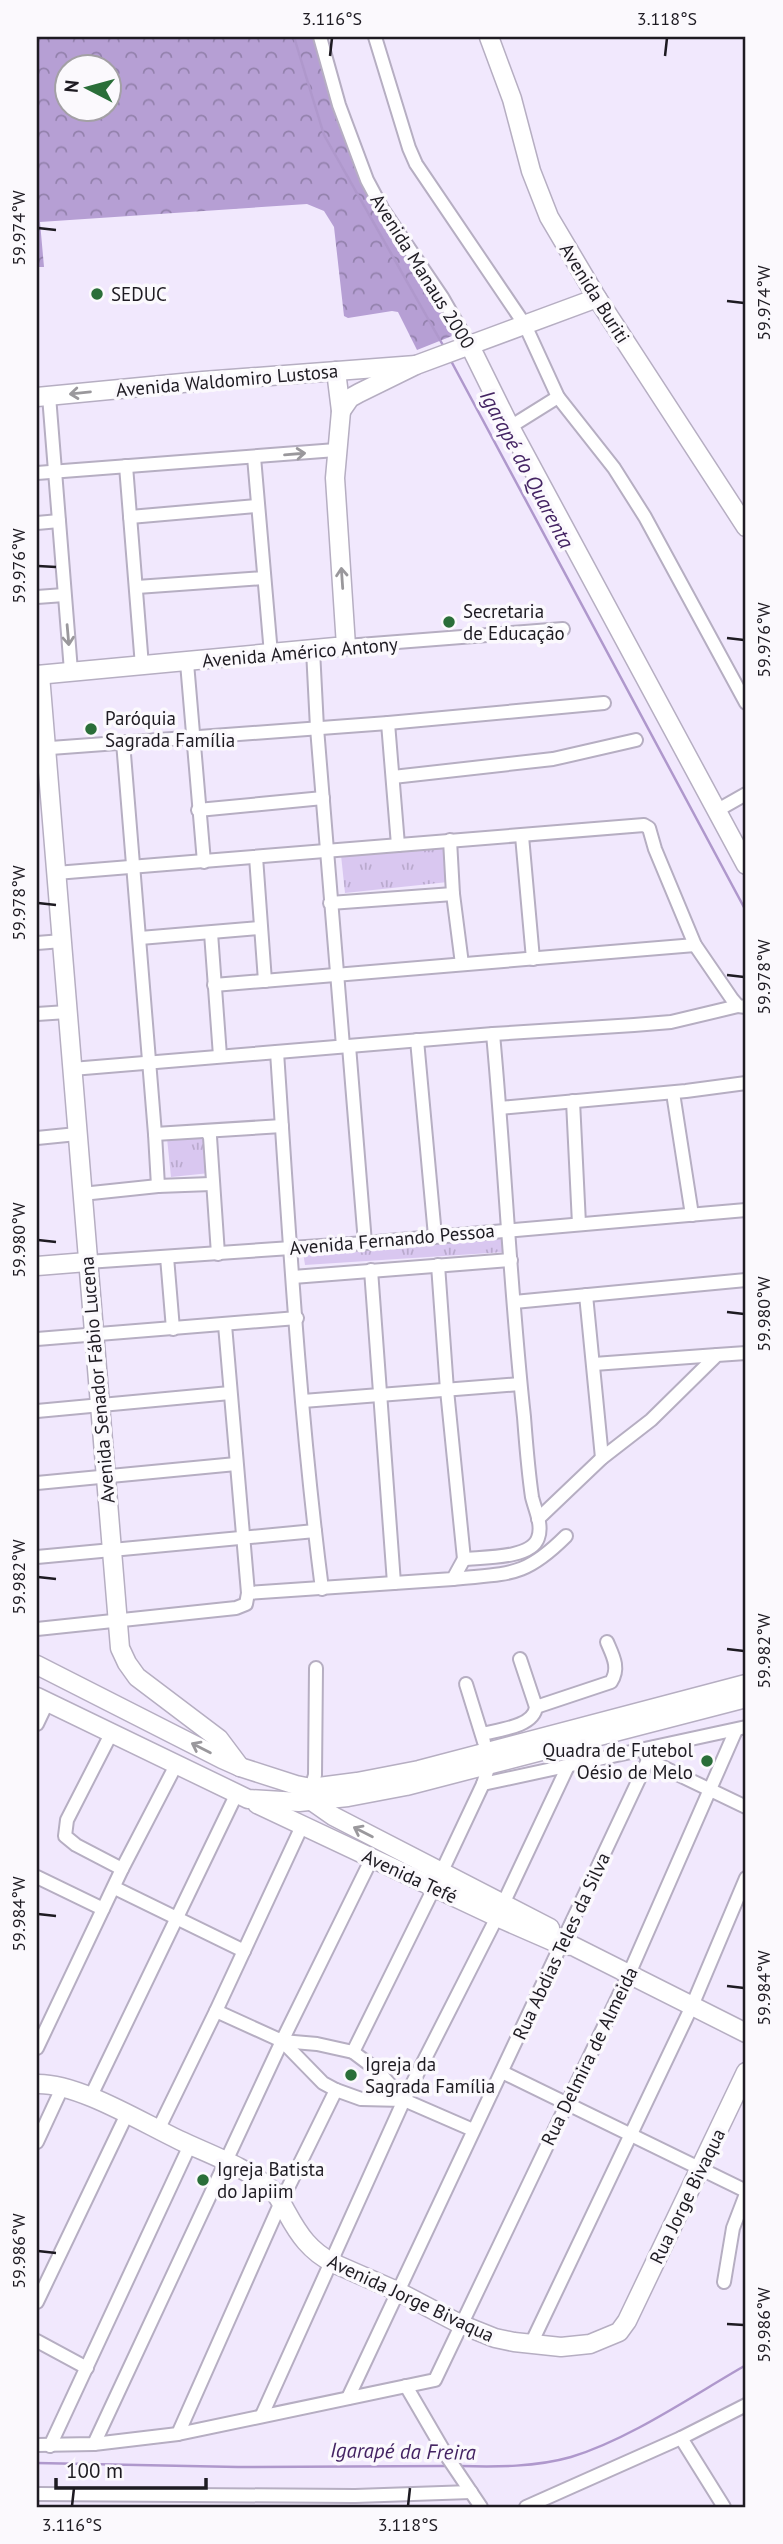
<svg xmlns="http://www.w3.org/2000/svg" width="783" height="2544" font-family="'PT Sans',sans-serif">
<style>
.forest{fill:url(#forest-crowns);fill-rule:evenodd}
.park{fill:url(#park-tufts)}
.lines{fill:none;stroke-linecap:round;stroke-linejoin:round}
.stream{stroke:#af98cc;stroke-width:2.5}
.street-casing{stroke:#b6aec2;stroke-width:16}
.secondary-casing{stroke:#b6aec2;stroke-width:21}
.street{stroke:#fff;stroke-width:12}
.secondary{stroke:#fff;stroke-width:18}
.oneway{stroke:#9a989c}
.ticks{fill:none;stroke:#1e1b22;stroke-width:2.5}
.poi-dot{fill:#2a6e39;stroke:#fbf9fd;stroke-width:2.5}
.labels{text-anchor:middle;dominant-baseline:central;stroke-width:7;stroke-linejoin:round;paint-order:stroke}
.street-label{font-size:19px;fill:#1e1b22;stroke:#fbf9fd}
.poi-label{font-size:19px;fill:#1e1b22;stroke:#fbf9fd;text-anchor:start}
.water-label{font-size:21px;font-style:italic;fill:#442463;stroke:#fbf9fd}
.neatline{fill:none;stroke:#1e1b22;stroke-width:2.5}
.ticks-label{font-size:18px;text-anchor:middle;fill:#1e1b22}
</style>
<defs>
<pattern id="forest-crowns" width="20" height="18" patternUnits="userSpaceOnUse" patternTransform="scale(1.75)"><rect width="20" height="18" fill="#b69fd4"/><path d="M2 6a3 3 0 1 1 6 0M12 15a3 3 0 1 1 6 0" fill="none" stroke="#9381ac"/></pattern>
<pattern id="park-tufts" width="24" height="20" patternUnits="userSpaceOnUse" patternTransform="scale(1.75)"><rect width="24" height="20" fill="#d9c7f0"/><path d="M3 7l-1-3M5 7V3M7 7l1-3M15 17l-1-3M17 17v-4M19 17l1-3" fill="none" stroke="#baaace"/></pattern>
</defs>
<rect width="100%" height="100%" fill="#f1e8fd"/>
<path class="forest" d="M37,37h278l20,69 122,228 -40,16 -19,-38 -6,-1 -44,7 -4,-2 -10,-89 -10,-16 -17,-7 -267,18 4,45h-7zM66,66h42v42h-42z"/>
<g class="park">
<polygon points="445,844 448,882 345,893 341,855"/>
<polygon points="205,1135 210,1173 171,1177 167,1138"/>
<polygon points="503,1235 505,1252 305,1265 303,1252"/>
</g>
<g class="lines">
<g class="stream">
<polyline points="294,37 324,135 444,347"/>
<polyline points="450,359 746,911"/>
<polyline points="37,2463 238,2467 446,2466"/>
<path d="M460,2466c37,1 76,1 111,-9 59,-18 121,-61 175,-92"/>
</g>
<defs>
<g id="street">
<polyline points="320,37 339,105 367,180 383,210 442,297 470,346"/>
<polyline points="375,37 409,148 416,164 525,325 558,397 614,468 645,517 746,703"/>
<polyline points="49,396 71,671"/>
<polyline points="510,427 558,397"/>
<polyline points="254,457 271,654"/>
<polyline points="126,466 142,666"/>
<polyline points="37,473 336,450"/>
<polyline points="130,517 257,506"/>
<polyline points="37,523 59,521"/>
<polyline points="137,587 264,578"/>
<polyline points="37,597 64,595"/>
<polyline points="346,646 563,629"/>
<polyline points="313,650 317,728 343,1046"/>
<polyline points="187,663 204,862"/>
<polyline points="388,723 398,845"/>
<polyline points="123,742 155,1134 158,1186"/>
<polyline points="37,749 388,723 604,703"/>
<polyline points="393,777 553,759 636,740"/>
<polyline points="198,810 323,798"/>
<polyline points="716,811 746,794"/>
<polyline points="522,836 533,959"/>
<polyline points="450,840 453,894 462,964"/>
<polyline points="256,857 265,981"/>
<polyline points="56,873 644,825 649,828 655,849 695,945 732,999 738,1006 746,1007"/>
<polyline points="330,903 453,894"/>
<polyline points="211,933 220,1056"/>
<polyline points="140,938 260,928"/>
<polyline points="37,943 62,941"/>
<polyline points="214,985 695,945"/>
<polyline points="37,1014 67,1012"/>
<polyline points="417,1040 435,1236"/>
<polyline points="349,1046 365,1243"/>
<path d="M277,1052c12,179 22,359 45,537"/>
<polyline points="72,1069 493,1034 634,1025 671,1022 738,1006"/>
<polyline points="673,1093 692,1215"/>
<polyline points="573,1101 579,1224"/>
<polyline points="500,1108 686,1091 746,1083"/>
<polyline points="207,1132 210,1137 218,1254"/>
<polyline points="155,1134 282,1126"/>
<polyline points="37,1138 77,1134"/>
<polyline points="82,1194 158,1186 211,1184"/>
<polyline points="167,1257 173,1329"/>
<polyline points="87,1262 365,1243 746,1210"/>
<polyline points="438,1265 447,1390 464,1559"/>
<polyline points="371,1270 394,1583"/>
<polyline points="293,1277 511,1260"/>
<polyline points="586,1295 602,1458"/>
<polyline points="514,1302 746,1280"/>
<polyline points="37,1339 297,1318"/>
<polyline points="594,1364 717,1355"/>
<polyline points="303,1401 520,1384"/>
<polyline points="37,1411 230,1393"/>
<polyline points="37,1483 236,1464"/>
<polyline points="538,1519 602,1458 651,1420 717,1355 746,1353"/>
<polyline points="37,1557 315,1531"/>
<path d="M464,1559c18,-2 67,0 74,-21 5,-13 -3,-28 -6,-41 -4,-27 -6,-54 -8,-80 -14,-127 -19,-255 -31,-383"/>
<path d="M453,1579c56,-6 71,-1 113,-43"/>
<polyline points="248,1593 453,1579 464,1559"/>
<polyline points="37,1629 236,1608 246,1604 248,1593 225,1325"/>
<polyline points="466,1684 484,1742"/>
<path d="M536,1707l75,-25c9,-14 2,-26 -4,-40"/>
<polyline points="37,1724 47,1703"/>
<polyline points="111,1734 67,1820 65,1836 76,1845 122,1869"/>
<path d="M482,1734c15,-4 52,-7 54,-27l-16,-48"/>
<polyline points="646,1755 648,1760 746,1807"/>
<polyline points="483,1784 746,1727"/>
<polyline points="311,1788 315,1775 316,1668"/>
<polyline points="37,1877 103,1909"/>
<polyline points="115,1888 244,1951"/>
<polyline points="503,1904 568,1766"/>
<polyline points="216,2011 282,2041 317,2044 353,2052 377,2070 404,2100"/>
<polyline points="282,2041 323,2083 336,2090 361,2099 404,2100 473,2130"/>
<polyline points="37,2048 122,1869 176,1765"/>
<polyline points="353,2052 434,1888 483,1784 489,1765"/>
<polyline points="502,2072 746,2191"/>
<polyline points="90,2098 237,1793"/>
<polyline points="158,2130 216,2011 302,1826"/>
<polyline points="37,2142 62,2088"/>
<polyline points="724,2282 733,2228 746,2194"/>
<polyline points="37,2302 127,2114"/>
<polyline points="37,2341 87,2368"/>
<polyline points="531,2344 692,2006 746,1878"/>
<polyline points="406,2386 448,2458 481,2507"/>
<polyline points="348,2398 648,1760"/>
<polyline points="262,2415 404,2100 497,1917"/>
<polyline points="178,2434 281,2202 336,2090"/>
<polyline points="681,2438 724,2507"/>
<polyline points="94,2444 282,2041 372,1858"/>
<polyline points="37,2445 94,2444 178,2434 435,2380 629,1974 736,1730"/>
<polyline points="50,2446 190,2145"/>
<polyline points="37,2494 355,2496 471,2492"/>
<polyline points="526,2507 681,2438 746,2405"/>
</g>
<g id="secondary">
<polyline points="489,37 512,99 531,171 549,217 597,298 746,527"/>
<polyline points="470,346 510,427 746,865"/>
<polyline points="37,397 203,381 416,365"/>
<polyline points="341,411 350,398 359,393 416,365 597,298"/>
<polyline points="37,675 346,646 335,478 341,411 336,371"/>
<polyline points="40,675 120,1648 127,1663 137,1677 219,1739 240,1767"/>
<polyline points="37,1266 87,1262"/>
<polyline points="37,1665 222,1759 240,1767 296,1785 311,1788 357,1782 419,1770 746,1684"/>
<polyline points="37,1697 248,1799 299,1802 348,1797 406,1786 746,1698"/>
<polyline points="313,1798 313,1802 333,1816 550,1928"/>
<polyline points="257,1804 497,1917 561,1945 573,1946 746,2033"/>
<path d="M37,2084c41,-1 104,38 142,56 32,15 68,27 94,51 6,6 10,15 14,22 12,22 23,38 46,50l64,28 63,33 35,14 19,4 47,5 29,-3 29,-12 8,-11 119,-249"/>
</g>
</defs>
<use href="#street" class="street-casing"/>
<use href="#secondary" class="secondary-casing"/>
<use href="#street" class="street"/>
<use href="#secondary" class="secondary"/>
</g>
<defs><path id="oneway-shaft" d="M-6 0H5M1.5-3L5.5 0L1.5 3" fill="none" stroke-width="1.6" stroke-linecap="round" stroke-linejoin="round" transform="scale(1.75)"/></defs>
<g class="oneway">
<use href="#oneway-shaft" transform="translate(80 393) rotate(174)"/>
<use href="#oneway-shaft" transform="translate(295 454) rotate(-5)"/>
<use href="#oneway-shaft" transform="translate(342 578) rotate(-94)"/>
<use href="#oneway-shaft" transform="translate(68 635) rotate(85)"/>
<use href="#oneway-shaft" transform="translate(201 1748) rotate(-153)"/>
<use href="#oneway-shaft" transform="translate(363 1832) rotate(-153)"/>
</g>
<path class="ticks" d="M330,56l2,-18M665,56l2,-18M38,228l18,2M727,301l17,2M38,566l18,1M727,638l17,2M38,903l18,2M727,975l17,2M38,1240l18,2M727,1312l17,2M38,1577l18,2M727,1649l17,2M38,1914l18,2M727,1986l17,2M38,2251l18,2M727,2324l17,1M72,2506l2,-18M408,2506l2,-18"/>
<g class="poi-dot">
<circle cx="97" cy="294" r="7"/>
<circle cx="449" cy="622" r="7"/>
<circle cx="91" cy="729" r="7"/>
<circle cx="707" cy="1761" r="7"/>
<circle cx="351" cy="2075" r="7"/>
<circle cx="203" cy="2180" r="7"/>
</g>
<g class="labels">
<g class="street-label">
<text transform="translate(423 271) rotate(58)">Avenida Manaus 2000</text>
<text transform="translate(595 293) rotate(58)">Avenida Buriti</text>
<text transform="translate(227 380) rotate(-5)">Avenida Waldomiro Lustosa</text>
<text transform="translate(300 652) rotate(-5)">Avenida Américo Antony</text>
<text transform="translate(392 1239) rotate(-5)">Avenida Fernando Pessoa</text>
<text transform="translate(97 1380) rotate(-95)">Avenida Senador Fábio Lucena</text>
<text transform="translate(410 1876) rotate(25)">Avenida Tefé</text>
<text transform="translate(561 1946) rotate(-65)">Rua Abdias Teles da Silva</text>
<text transform="translate(589 2056) rotate(-64)">Rua Delmira de Almeida</text>
<text transform="translate(687 2196) rotate(-64)">Rua Jorge Bivaqua</text>
<text transform="translate(411 2298) rotate(25)">Avenida Jorge Bivaqua</text>
</g>
<g class="poi-label">
<text x="111" y="294">SEDUC</text>
<text x="463" y="611">Secretaria<tspan x="463" dy="22">de Educação</tspan></text>
<text x="105" y="718">Paróquia<tspan x="105" dy="22">Sagrada Família</tspan></text>
<text x="693" y="1750" text-anchor="end">Quadra de Futebol<tspan x="693" dy="22">Oésio de Melo</tspan></text>
<text x="365" y="2064">Igreja da<tspan x="365" dy="22">Sagrada Família</tspan></text>
<text x="217" y="2169">Igreja Batista<tspan x="217" dy="22">do Japiim</tspan></text>
</g>
<g class="water-label">
<text transform="translate(527 469) rotate(62)">Igarapé do Quarenta</text>
<text transform="translate(403 2451) rotate(1)">Igarapé da Freira</text>
</g>
</g>
<rect width="783" height="2544" fill="none" stroke="#fbf9fd" stroke-width="77"/>
<g transform="translate(88 88) rotate(276)"><circle r="33" fill="#fbf9fd" stroke="#a3a0a5" stroke-width="2"/>
<path d="M0-5L12 26L0 18L-12 26Z" fill="#2a6e39"/>
<text y="-10" font-size="19" font-weight="bold" text-anchor="middle" fill="#1e1b22">N</text>
</g>
<path d="M56 2478v10h150v-10" fill="none" stroke="#1e1b22" stroke-width="3.5"/>
<text x="66" y="2478" font-size="21" fill="#1e1b22" stroke="#fbf9fd" stroke-width="5" paint-order="stroke">100 m</text>
<rect x="38" y="38" width="706" height="2468" class="neatline"/>
<g class="ticks-label">
<text x="332" y="25">3.116°S</text>
<text x="667" y="25">3.118°S</text>
<text transform="translate(19 228) rotate(-90)" y="6">59.974°W</text>
<text transform="translate(764 303) rotate(-90)" y="6">59.974°W</text>
<text transform="translate(19 566) rotate(-90)" y="6">59.976°W</text>
<text transform="translate(764 640) rotate(-90)" y="6">59.976°W</text>
<text transform="translate(19 903) rotate(-90)" y="6">59.978°W</text>
<text transform="translate(764 977) rotate(-90)" y="6">59.978°W</text>
<text transform="translate(19 1240) rotate(-90)" y="6">59.980°W</text>
<text transform="translate(764 1314) rotate(-90)" y="6">59.980°W</text>
<text transform="translate(19 1577) rotate(-90)" y="6">59.982°W</text>
<text transform="translate(764 1651) rotate(-90)" y="6">59.982°W</text>
<text transform="translate(19 1914) rotate(-90)" y="6">59.984°W</text>
<text transform="translate(764 1988) rotate(-90)" y="6">59.984°W</text>
<text transform="translate(19 2251) rotate(-90)" y="6">59.986°W</text>
<text transform="translate(764 2325) rotate(-90)" y="6">59.986°W</text>
<text x="72" y="2531">3.116°S</text>
<text x="408" y="2531">3.118°S</text>
</g>
</svg>
